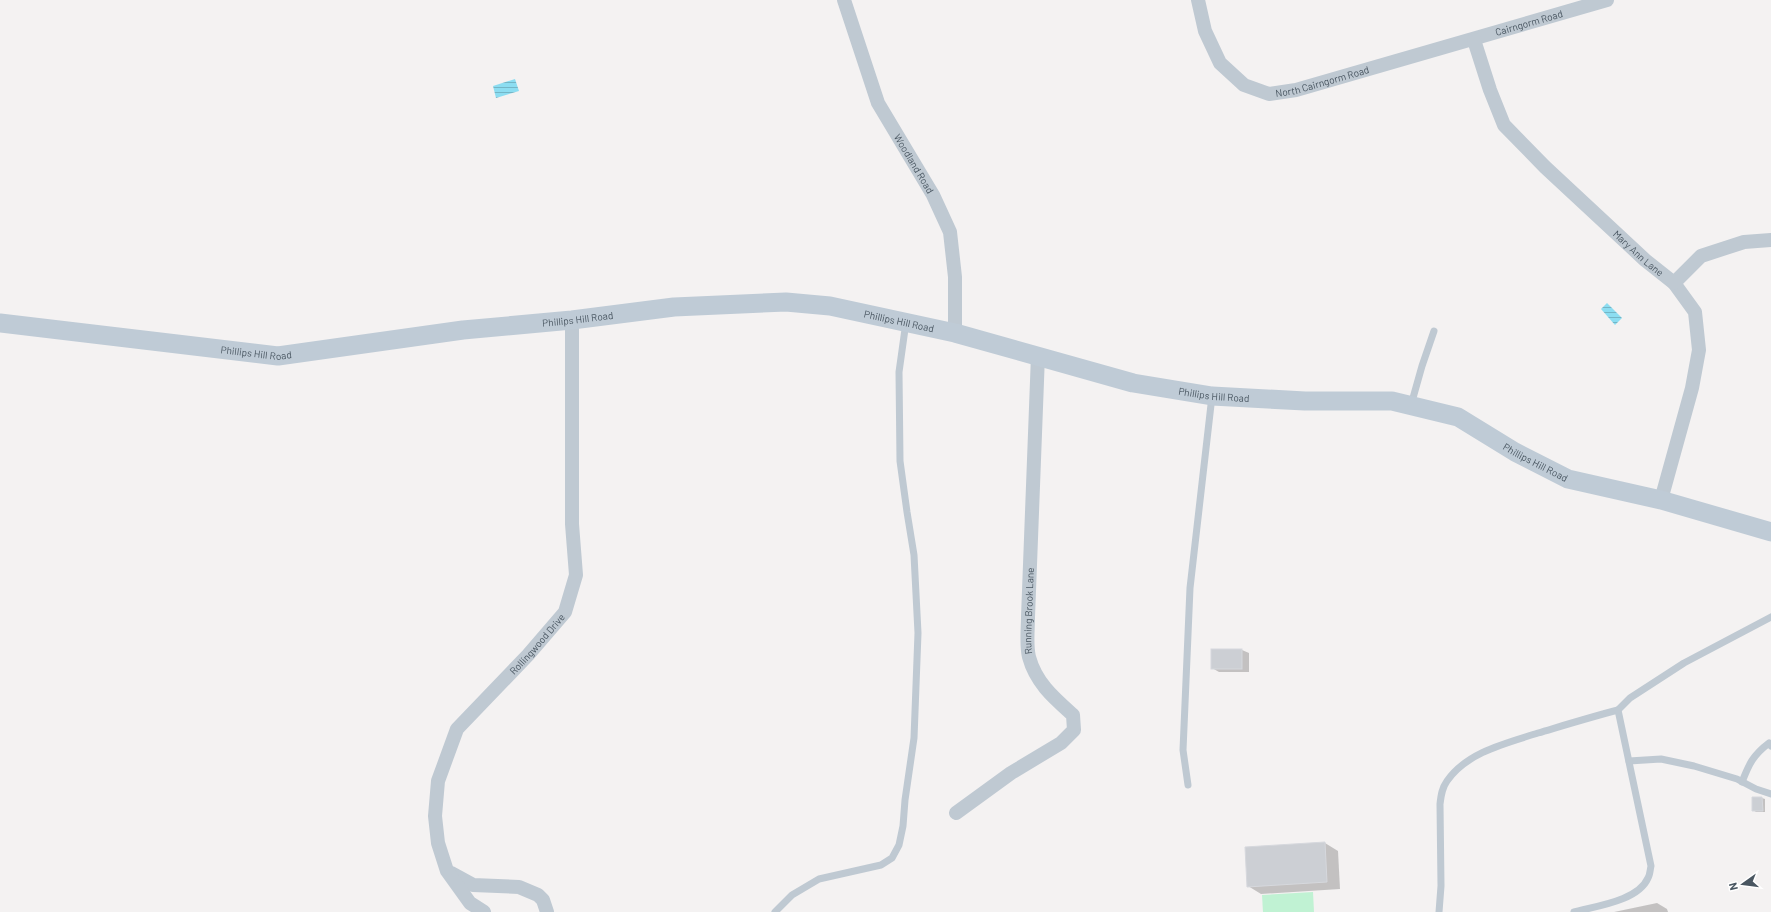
<svg xmlns="http://www.w3.org/2000/svg" width="1771" height="912" font-family="Barlow,sans-serif">
<style>
.green{fill:#c0f2d3}
.water{fill:url(#water-rules)}
.shadow{fill:#0003}
.building{fill:#cccfd4;stroke:#d6d8dd}
.lines{fill:none;stroke-linecap:round;stroke-linejoin:round}
.lane{stroke:#bfc9d2;stroke-width:7}
.street{stroke:#bfc9d2;stroke-width:14}
.secondary{stroke:#bfcbd6;stroke-width:19}
.labels{text-anchor:middle;dominant-baseline:central;stroke-width:3;stroke-linejoin:round;paint-order:stroke}
.street-label{font-size:10px;fill:#495661;stroke:#fff}
</style>
<defs>
<pattern id="water-rules" width="6" height="5" patternUnits="userSpaceOnUse"><rect width="6" height="5" fill="#8cddf1"/><path d="M0 2.5h6" fill="none" stroke="#74b6c7"/></pattern>
</defs>
<rect width="100%" height="100%" fill="#f4f2f2"/>
<polygon class="green" points="1313,892 1314,912 1263,912 1262,895"/>
<g class="water">
<polygon points="515,79 519,91 496,98 493,86"/>
<polygon points="1607,303 1622,318 1615,325 1601,309"/>
</g>
<g class="shadow">
<polygon points="1212,650 1242,650 1249,653 1249,672 1219,672 1212,668"/>
<polygon points="1762,798 1765,799 1765,812 1756,812 1753,810"/>
<polygon points="1325,843 1338,851 1340,889 1261,894 1248,886"/>
<polygon points="1657,903 1667,909 1668,912 1614,912"/>
</g>
<g class="building">
<rect x="1211" y="649" width="31" height="20"/>
<polygon points="1752,797 1762,797 1763,811 1752,811"/>
<polygon points="1325,842 1327,882 1247,887 1245,847"/>
</g>
<g class="lines">
<g class="lane">
<polyline points="1411,405 1422,366 1434,331"/>
<polyline points="1629,761 1661,759 1694,766 1737,779 1756,789 1771,794"/>
<path d="M1742,782c7,-18 11,-27 27,-39l2,3"/>
<polyline points="1188,785 1183,750 1190,588 1212,396"/>
<polyline points="775,912 792,895 819,879 881,865 892,858 899,845 903,826 905,800 914,738 918,633 914,555 907,512 900,461 899,372 906,322"/>
<path d="M1439,912l2,-26 -1,-82c1,-9 2,-16 7,-23 20,-29 60,-38 91,-48 27,-8 53,-16 80,-23"/>
<path d="M1574,912c22,-6 64,-11 74,-34 2,-3 2,-8 3,-12l-33,-156 12,-12 54,-35 87,-46"/>
</g>
<g class="street">
<path id="s1" d="M844,0l34,103 55,92 17,37 5,45v56"/>
<path id="s2" d="M1198,0l7,31 15,32 24,22 25,9 27,-4 311,-90"/>
<path id="s3" d="M1474,40l16,50 14,35 41,42 100,93 29,23 21,29 4,38 -7,38 -31,112"/>
<polyline points="1674,283 1701,256 1744,242 1771,240"/>
<path id="s4" d="M956,813l55,-40 50,-30 13,-13 -1,-15c-19,-17 -37,-32 -44,-58 -3,-12 -1,-28 -1,-40l10,-262"/>
<polyline points="451,873 473,885 519,887 538,895 543,900 547,912"/>
<path id="s5" d="M484,912l-14,-9 -23,-32 -9,-28 -3,-27 3,-35 19,-52 71,-74 37,-43 11,-37 -4,-51v-204"/>
</g>
<path class="secondary" id="s6" d="M0,323l278,33 185,-26 109,-10 102,-13 112,-5 44,4 125,27 178,50 79,13 93,5h87l66,16 57,35 53,27 93,21 110,32"/>
</g>
<g class="labels">
<g class="street-label">
<text stroke="none"><textPath href="#s2" startOffset="396">Cairngorm Road</textPath></text>
<text stroke="none"><textPath href="#s2" startOffset="181">North Cairngorm Road</textPath></text>
<text stroke="none"><textPath href="#s1" startOffset="179">Woodland Road</textPath></text>
<text stroke="none"><textPath href="#s3" startOffset="276">Mary Ann Lane</textPath></text>
<text stroke="none"><textPath href="#s6" startOffset="582">Phillips Hill Road</textPath></text>
<text stroke="none"><textPath href="#s6" startOffset="906">Phillips Hill Road</textPath></text>
<text stroke="none"><textPath href="#s6" startOffset="258">Phillips Hill Road</textPath></text>
<text stroke="none"><textPath href="#s6" startOffset="1230">Phillips Hill Road</textPath></text>
<text stroke="none"><textPath href="#s6" startOffset="1566">Phillips Hill Road</textPath></text>
<text stroke="none"><textPath href="#s4" startOffset="280">Running Brook Lane</textPath></text>
<text stroke="none"><textPath href="#s5" startOffset="320">Rollingwood Drive</textPath></text>
</g>
</g>
<g transform="translate(1743 884) rotate(256)" stroke="#ffffff" stroke-width="3" paint-order="stroke">
<path d="M0-3L7 15L0 10L-7 15Z" fill="#495661"/>
<text y="-6" font-size="11" font-weight="bold" text-anchor="middle" fill="#495661">N</text>
</g>
</svg>
